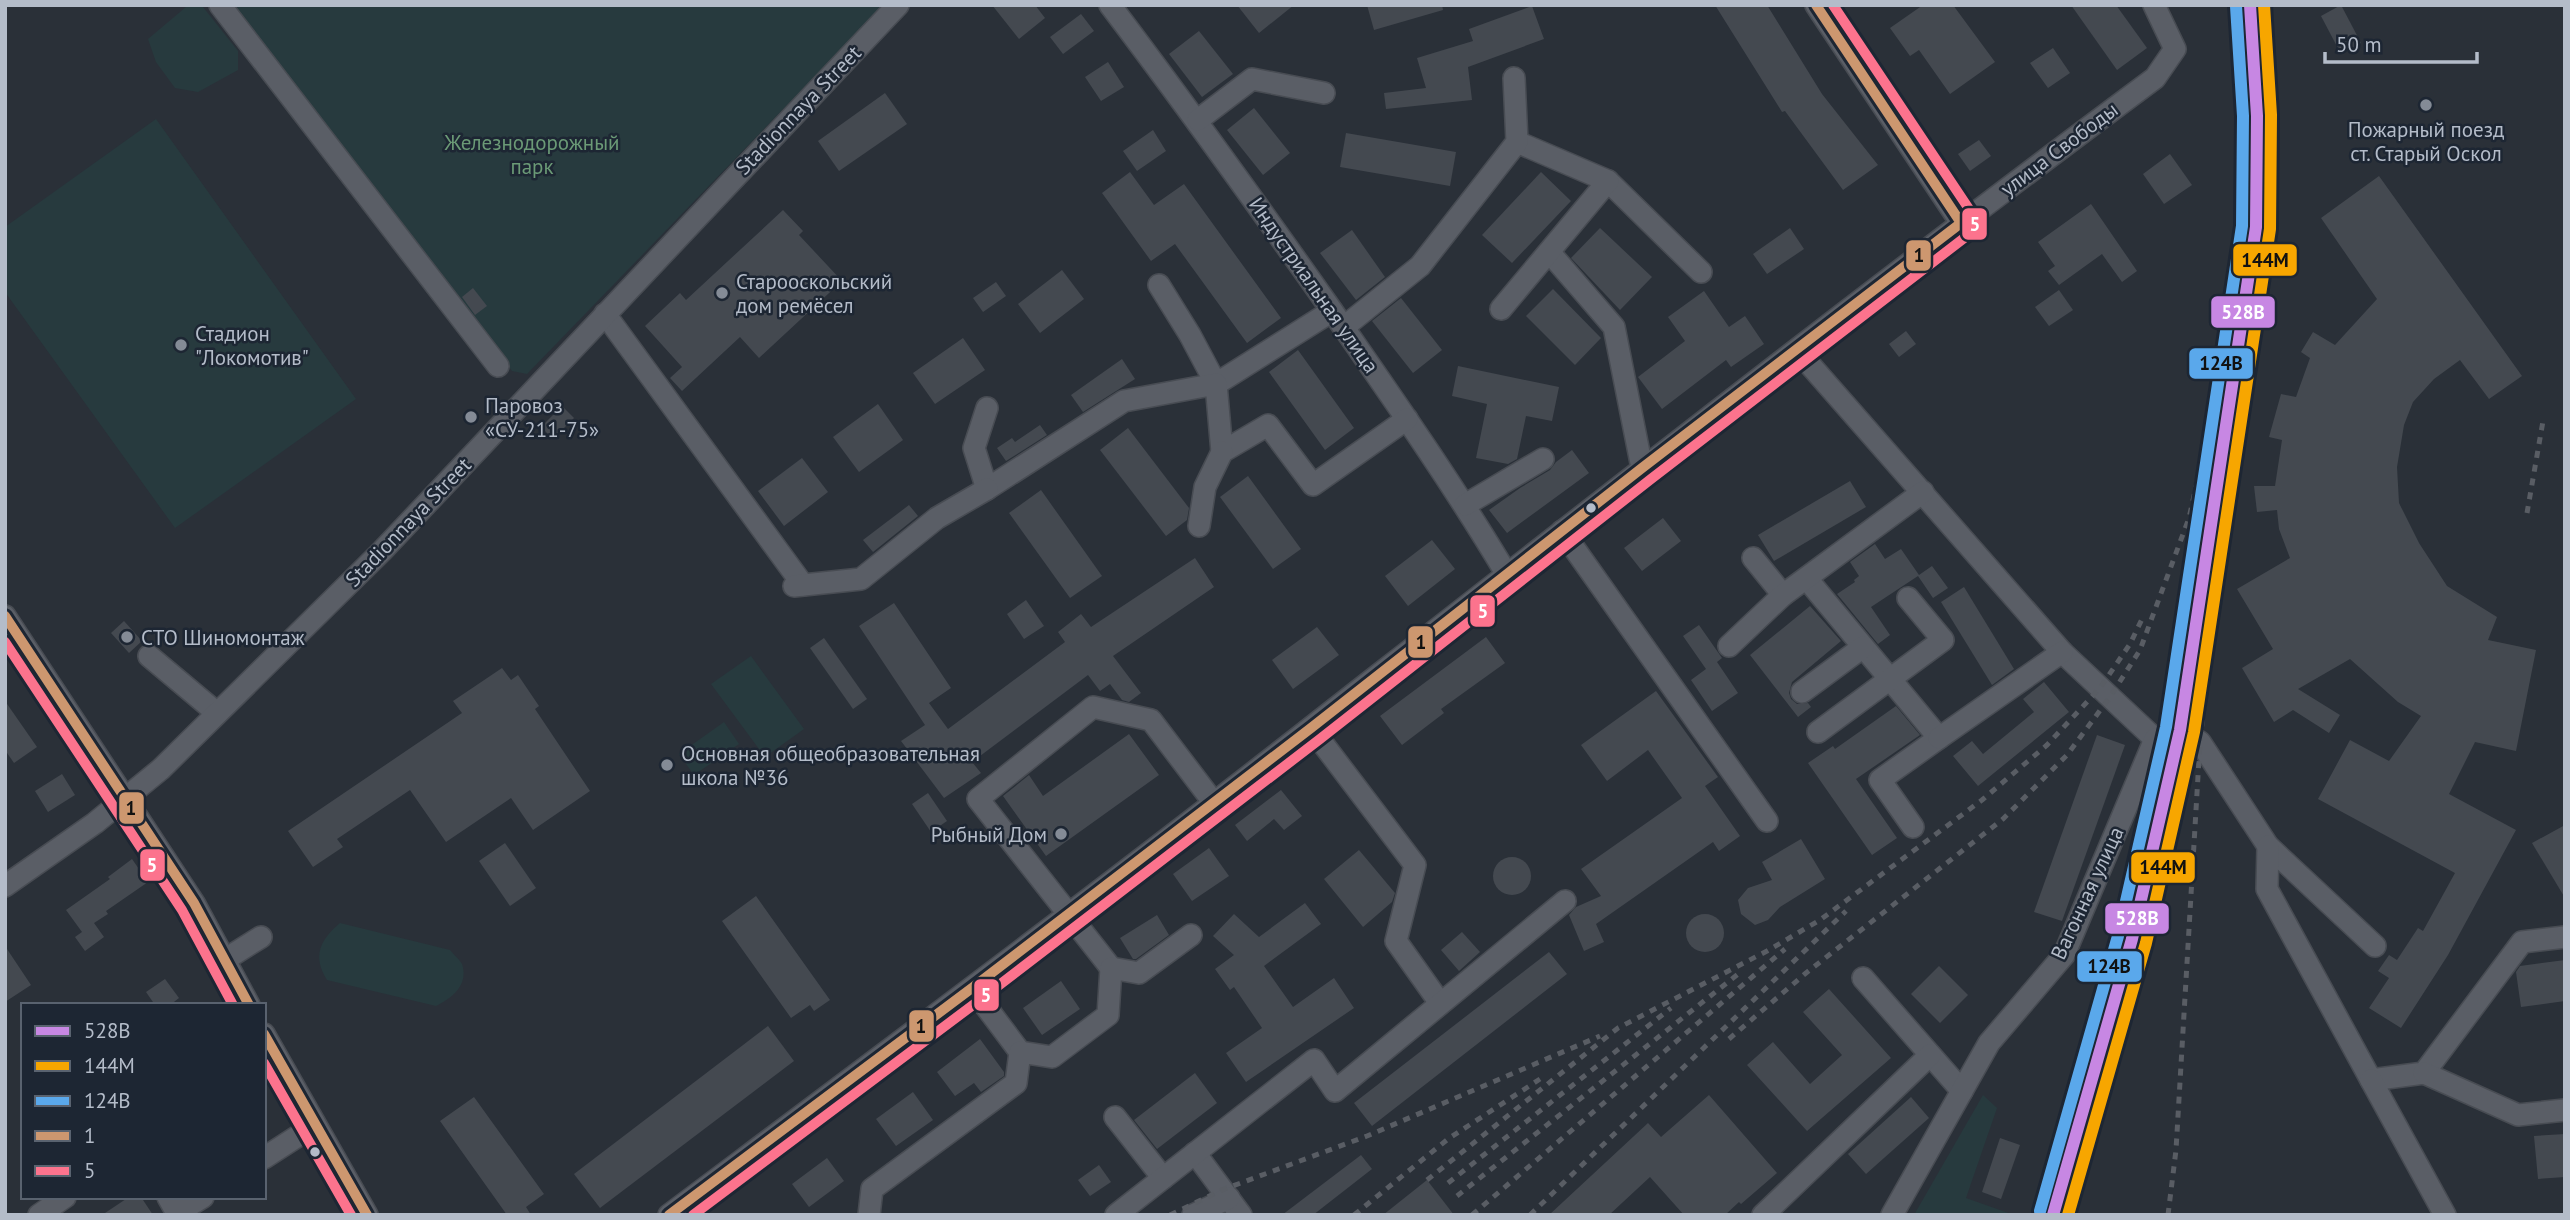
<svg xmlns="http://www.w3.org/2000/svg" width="2570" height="1220" font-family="'PT Sans',sans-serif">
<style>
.green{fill:#273a3e}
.building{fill:#444950}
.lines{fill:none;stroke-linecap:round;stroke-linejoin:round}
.minor-casing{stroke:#484c53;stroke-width:24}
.minor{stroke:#5a5e66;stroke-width:21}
.rail{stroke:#595d64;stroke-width:5;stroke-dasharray:7 7;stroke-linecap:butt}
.bus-1-casing{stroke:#1d2633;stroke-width:16}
.bus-2-casing{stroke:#1d2633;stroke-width:16}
.bus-1{stroke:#cd976f;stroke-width:10}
.bus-2{stroke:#fc738d;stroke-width:10}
.rail-1-casing{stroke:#1d2633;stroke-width:18}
.rail-2-casing{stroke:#1d2633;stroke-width:18}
.rail-3-casing{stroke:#1d2633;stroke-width:18}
.rail-1{stroke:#c787e3;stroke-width:12}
.rail-2{stroke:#f7a600;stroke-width:12}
.rail-3{stroke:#5aa8eb;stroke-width:12}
.poi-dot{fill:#848b96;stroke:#1d2633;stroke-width:2.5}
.bus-dot{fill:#b4bcc9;stroke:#1d2633;stroke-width:2.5}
.labels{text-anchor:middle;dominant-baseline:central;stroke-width:5;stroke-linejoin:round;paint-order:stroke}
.street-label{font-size:21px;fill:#b4bcc9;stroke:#1d2633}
.poi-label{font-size:21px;fill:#b4bcc9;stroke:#1d2633;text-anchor:start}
.park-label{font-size:21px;fill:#6b9a76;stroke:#1d2633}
.line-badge{stroke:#1d2633;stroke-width:2.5}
.badge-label{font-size:19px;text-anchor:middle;font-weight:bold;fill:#fff}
.pale-badge-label{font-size:19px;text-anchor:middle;font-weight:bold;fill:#111}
</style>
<rect width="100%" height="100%" fill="#2a3038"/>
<g class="green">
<polygon points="227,5 884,5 527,374 512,371"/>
<polygon points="186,7 203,7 238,51 238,70 198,92 175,88 156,62 148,39"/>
<polygon points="156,119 356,399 175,528 5,292 5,227"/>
<polygon points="751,656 804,729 765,757 711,684"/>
<polygon points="724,722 739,744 694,775 679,754"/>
<path d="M340,923l110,27c3,4 10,10 12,14 7,21 -10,34 -26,42l-109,-26c-15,-24 -7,-40 13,-57z"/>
<polygon points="1983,1095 1997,1108 1966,1198 2014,1215 1914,1215"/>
</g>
<g class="building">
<polygon points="992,5 1035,5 1045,18 1019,39"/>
<polygon points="1237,5 1294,5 1259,33"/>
<polygon points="1367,5 1442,5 1443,10 1374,30"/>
<polygon points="1715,5 1767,5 1822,94 1878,165 1843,190 1785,111 1782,112"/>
<polygon points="1923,5 1953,5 1995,62 1950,94 1919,50 1910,56 1890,28"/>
<polygon points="2071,5 2116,5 2147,48 2117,70"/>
<polygon points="2341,5 2361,43 2341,54 2321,16"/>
<polygon points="1532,6 1544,39 1468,67 1472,100 1386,109 1384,93 1426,88 1417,58 1473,41 1469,29"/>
<polygon points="1081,14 1094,31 1063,54 1050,37"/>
<polygon points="1199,31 1233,74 1202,97 1169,54"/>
<polygon points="2053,48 2070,73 2048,88 2030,63"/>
<polygon points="1108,62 1124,87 1101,101 1085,77"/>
<polygon points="885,93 907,124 839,171 818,141"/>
<polygon points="1254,108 1290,153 1263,175 1227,130"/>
<polygon points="1153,130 1166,151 1137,171 1123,151"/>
<polygon points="1346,133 1456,152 1450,186 1340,167"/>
<polygon points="1979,140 1991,156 1970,171 1958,154"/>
<polygon points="2170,154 2192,185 2164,204 2143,174"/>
<polygon points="1130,172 1154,205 1184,184 1281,318 1247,343 1175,244 1151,261 1102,193"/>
<polygon points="1541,172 1571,201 1512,263 1482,235"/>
<polygon points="2379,176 2522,376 2489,399 2460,360 2434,379 2413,402 2404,425 2397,467 2399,503 2419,543 2447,586 2497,617 2488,640 2536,650 2516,751 2475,742 2449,794 2516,830 2448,955 2401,1028 2369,1008 2389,978 2378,971 2389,955 2397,960 2418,928 2423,931 2455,873 2318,799 2350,740 2389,761 2421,716 2398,702 2350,659 2298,689 2340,715 2329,733 2293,710 2274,722 2242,668 2273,649 2237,589 2290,558 2279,529 2277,510 2257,512 2254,486 2275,486 2282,440 2269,437 2281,394 2296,397 2310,358 2301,352 2313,332 2335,345 2377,299 2321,218"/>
<polygon points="2091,204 2137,271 2122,282 2102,254 2059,285 2048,271 2055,266 2038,242"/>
<polygon points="783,210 803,231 799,235 842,281 759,358 740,337 682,391 670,378 682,367 645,326 680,293 686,300"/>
<polygon points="1600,228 1652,277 1620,310 1571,258"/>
<polygon points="1790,228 1804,249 1767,274 1753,254"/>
<polygon points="1352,230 1385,277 1356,300 1320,253"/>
<polygon points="1062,270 1084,299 1040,333 1018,304"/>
<polygon points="996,282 1006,296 983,312 973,298"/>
<polygon points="473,288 487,306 475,315 462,297"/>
<polygon points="1553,289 1601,338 1575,365 1526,316"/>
<polygon points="2059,290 2073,310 2049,326 2035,307"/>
<polygon points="1704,291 1729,327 1745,316 1764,344 1731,367 1726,360 1662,409 1638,377 1685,341 1668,317"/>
<polygon points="1401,298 1442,350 1413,373 1372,321"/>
<polygon points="1906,331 1916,344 1899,357 1889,344"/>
<polygon points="963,338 985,370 935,404 913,373"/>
<polygon points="1298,350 1354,428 1325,450 1269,372"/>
<polygon points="1122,359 1135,379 1083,412 1071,395"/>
<polygon points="1458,366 1559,387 1552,421 1526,416 1517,459 1508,464 1476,458 1487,404 1452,396"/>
<polygon points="878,404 903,440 859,472 833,437"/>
<polygon points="562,406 574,418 553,439 541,427"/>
<polygon points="1040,425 1047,435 1006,461 997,448 1012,438 1015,442"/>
<polygon points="1128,428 1189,508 1187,520 1166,536 1100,450"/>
<polygon points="1572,450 1589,473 1507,533 1489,510 1520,488 1550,470 1556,462"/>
<polygon points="802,458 828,492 784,526 758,491"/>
<polygon points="1248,476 1301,549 1273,569 1220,497"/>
<polygon points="1850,481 1866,507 1774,561 1758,535"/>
<polygon points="1041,490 1102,576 1070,598 1009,513"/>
<polygon points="909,505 918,516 873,552 863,540"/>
<polygon points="1663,518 1681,541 1642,571 1624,548"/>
<polygon points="1432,540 1455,569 1408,606 1385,576"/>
<polygon points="1875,544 1885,559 1901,549 1919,575 1932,566 1948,588 1933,598 1918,576 1871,607 1890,635 1878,644 1837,594 1855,582 1854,580 1859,576 1850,562"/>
<polygon points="1195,558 1214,587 1113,656 1141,693 1129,702 1122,700 1110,684 1100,691 1088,675 972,762 981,773 944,798 901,741 925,725 859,626 894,603 951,688 929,703 948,729 1065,642 1058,632 1081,614 1091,627"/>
<polygon points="1964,587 2014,669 1992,685 1941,602"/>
<polygon points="1026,600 1044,626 1024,639 1007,614"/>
<polygon points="1810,606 1841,641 1792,682 1789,693 1791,699 1797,704 1808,703 1811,707 1798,717 1750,655"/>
<polygon points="124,621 142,641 129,653 111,633"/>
<polygon points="1699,625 1722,658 1717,662 1738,693 1712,711 1691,680 1706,669 1683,636"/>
<polygon points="1317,627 1339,655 1293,689 1272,660"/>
<polygon points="1486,637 1505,663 1441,709 1444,713 1402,745 1380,716"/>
<polygon points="824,638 867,699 853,709 810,648"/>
<polygon points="502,668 511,680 518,675 539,706 535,709 590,791 533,830 511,798 446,842 410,790 337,839 343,847 313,867 288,831 462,713 453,701"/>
<polygon points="2044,682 2069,712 1978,786 1953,756 1972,741 1983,754 2034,712 2023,699"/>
<polygon points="1656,691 1718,777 1705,786 1740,836 1719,851 1713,842 1596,924 1604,942 1584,951 1569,915 1576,907 1601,896 1581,869 1682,798 1648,750 1607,781 1581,745"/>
<polygon points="5,701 37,747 14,763 5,750"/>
<polygon points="1896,706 1920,735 1856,779 1897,838 1872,855 1808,763 1833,746 1835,749"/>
<polygon points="1129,734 1159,775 1046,856 1003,796 1029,775 1043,796"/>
<polygon points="2097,735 2125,745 2062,921 2034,912"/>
<polygon points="62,774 75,795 48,812 35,791"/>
<polygon points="1281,790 1302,816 1284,830 1274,819 1247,841 1235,825"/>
<polygon points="928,793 947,821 931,832 912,804"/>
<polygon points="2565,825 2565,898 2532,843"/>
<polygon points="1801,839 1825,879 1780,907 1768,920 1755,925 1741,914 1738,900 1748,888 1772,880 1762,862"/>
<polygon points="505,843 536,888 510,906 479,861"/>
<polygon points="1209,848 1229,876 1192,901 1173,874"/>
<polygon points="1359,850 1395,893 1392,902 1363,927 1324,879"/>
<circle cx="1512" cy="876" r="19"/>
<polygon points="132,859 148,882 106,911 108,914 94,923 104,937 85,951 75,937 82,932 66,910 110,879 108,877"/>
<polygon points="756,896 830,1000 814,1011 810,1005 791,1018 722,921"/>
<polygon points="1305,903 1321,924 1264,966 1293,1007 1334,978 1354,1008 1246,1082 1226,1053 1262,1028 1234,987 1230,990 1215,969 1234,955 1213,936 1234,914 1259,937"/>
<circle cx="1705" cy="933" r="19"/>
<polygon points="1157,915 1169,935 1136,959 1133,959 1120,938"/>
<polygon points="1462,932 1480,952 1459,971 1441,950"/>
<polygon points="5,946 31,985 5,1002"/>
<polygon points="1549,952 1567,974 1372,1126 1354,1103"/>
<polygon points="2565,960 2565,1001 2521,1007 2516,972 2520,966"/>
<polygon points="1939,966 1968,995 1940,1023 1911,994"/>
<polygon points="165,979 179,998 170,1005 155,1005 146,992"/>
<polygon points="1061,981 1080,1009 1042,1035 1023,1008"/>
<polygon points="1829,989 1891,1058 1807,1131 1747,1065 1773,1042 1810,1084 1842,1055 1803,1012"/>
<polygon points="768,1026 794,1061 600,1208 574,1174"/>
<polygon points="980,1039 1004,1072 1004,1076 981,1092 974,1083 955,1096 937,1072"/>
<polygon points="1195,1073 1217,1103 1157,1149 1134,1120"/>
<polygon points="913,1092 933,1120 896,1146 876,1119"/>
<polygon points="1709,1095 1777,1173 1741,1204 1739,1202 1725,1215 1684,1215 1650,1177 1609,1215 1549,1215 1648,1123 1661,1137"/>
<polygon points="474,1097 544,1194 526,1207 531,1215 507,1215 440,1121"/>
<polygon points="1911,1097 1929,1118 1866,1174 1848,1154"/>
<polygon points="2565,1134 2565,1177 2538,1179 2534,1136"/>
<polygon points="2000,1138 2020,1145 2001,1199 1982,1192"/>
<polygon points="1361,1155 1372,1169 1313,1215 1282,1215"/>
<polygon points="827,1158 844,1181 809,1207 792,1184"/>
<polygon points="1099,1165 1111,1182 1090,1196 1078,1180"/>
<polygon points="1427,1180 1454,1215 1383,1215"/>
<polygon points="129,1197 141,1197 153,1215 102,1215"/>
</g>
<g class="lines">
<defs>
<g id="minor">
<polyline points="220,5 498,366"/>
<path d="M1110,5c75,99 146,198 218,300 61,88 123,176 178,268"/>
<polyline points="1816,5 1961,223"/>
<polyline points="1198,120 1252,79 1324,93"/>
<polyline points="1608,181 1701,272"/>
<polyline points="1550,253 1614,327 1642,468"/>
<polyline points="1159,285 1190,335 1216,384 1332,311"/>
<polyline points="1501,309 1608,181 1517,142"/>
<polyline points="605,314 803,585"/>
<polyline points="1344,327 1420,266 1517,142 1514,78"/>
<polyline points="1797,350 2062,652 2155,739 2180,730 2200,742 2268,846 2375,946"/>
<polyline points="987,408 974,448 987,489 1124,401 1216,384 1222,452 1268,425 1313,485 1407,419"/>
<polyline points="1465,505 1543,459"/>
<polyline points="1199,526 1205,487 1222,452"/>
<polyline points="1562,531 1767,821"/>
<polyline points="1753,558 1783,595"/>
<polyline points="1807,579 1939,738 1880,780 1913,827"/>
<polyline points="794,586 861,579 937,518 987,489"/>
<polyline points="5,616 194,903 249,1005"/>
<polyline points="1729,646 1783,595 1923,492"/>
<polyline points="149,656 217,713"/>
<polyline points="1802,692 1863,647"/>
<polyline points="1311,728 1415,865 1396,941 1440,1003"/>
<polyline points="1818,732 1943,640 1908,598"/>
<polyline points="1939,738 2062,652"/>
<polyline points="2268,846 2267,889 2371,1080 2424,1073 2522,942 2565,937"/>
<polyline points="5,886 95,823 161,769 382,551 898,5"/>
<polyline points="226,959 261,937"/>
<polyline points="1111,968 978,799 1093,707 1151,720 1214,803"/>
<polyline points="1863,978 1962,1091"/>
<polyline points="972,988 1020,1052"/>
<polyline points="264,1034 367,1215"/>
<polyline points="2424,1073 2518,1115 2565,1110"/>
<polyline points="2371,1080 2445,1215"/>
<polyline points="1115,1117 1163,1178"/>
<polyline points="1195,1153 1241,1215"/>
<polyline points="264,1158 315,1125"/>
<polyline points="168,1197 177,1213 203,1197"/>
<polyline points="39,1215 65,1197"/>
<path d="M669,1215c216,-162 432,-323 644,-489 279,-218 558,-437 842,-648l20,-29 -21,-44"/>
<polyline points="869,1215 872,1189 1016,1083 1020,1052 1052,1057 1108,1015 1111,968 1139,973 1191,935"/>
<polyline points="1116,1215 1314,1060 1335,1091 1565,901"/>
<polyline points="1193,1215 1229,1198"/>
<polyline points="1763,1215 1930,1055"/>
<polyline points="1892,1215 1989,1043 2064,955 2155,739"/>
</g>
</defs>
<use href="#minor" class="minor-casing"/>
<use href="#minor" class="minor"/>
<g class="rail">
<polyline points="2527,513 2543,421"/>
<polyline points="1729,1039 1806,973 2003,819 2067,755 2110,697 2140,650 2189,518 2207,438 2226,323 2238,229 2241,76 2235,5"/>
<polyline points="1427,1180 1618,1028 1767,951 1820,920 1982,800 2047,745 2100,688 2130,644 2143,617"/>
<polyline points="1448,1183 1671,1008"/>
<polyline points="1457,1196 1742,971"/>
<polyline points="1170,1215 1222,1190 1367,1136 1600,1036"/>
<polyline points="1354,1215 1448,1139 1540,1079"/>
<polyline points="1472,1215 1785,949"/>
<polyline points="1530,1215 1846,911"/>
<polyline points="2168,1215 2176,1150 2200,742 2213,621 2220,467"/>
</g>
<defs>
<g id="bus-1">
<polyline points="5,616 194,903 249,1005"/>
<polyline points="264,1034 367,1215"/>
<polyline points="669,1215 972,988 1311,728 1642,468 1961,223 1816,5"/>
</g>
<g id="bus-2">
<polyline points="5,642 182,910 233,1005"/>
<polyline points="264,1063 351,1215"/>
<polyline points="693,1215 981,999 1320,739 1651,479 1972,232 1975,225 1973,215 1833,5"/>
</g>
</defs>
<use href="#bus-1" class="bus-1-casing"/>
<use href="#bus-2" class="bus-2-casing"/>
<use href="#bus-1" class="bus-1"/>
<use href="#bus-2" class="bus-2"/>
<defs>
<polyline id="rail-1" points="2053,1215 2132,939 2180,730 2256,227 2257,116 2250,5"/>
<polyline id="rail-2" points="2068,1215 2146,943 2194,732 2270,229 2271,115 2264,5"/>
<polyline id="rail-3" points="2040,1211 2118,936 2166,727 2242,226 2243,116 2236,6"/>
</defs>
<use href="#rail-1" class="rail-1-casing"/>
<use href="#rail-2" class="rail-2-casing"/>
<use href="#rail-3" class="rail-3-casing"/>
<use href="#rail-1" class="rail-1"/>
<use href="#rail-2" class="rail-2"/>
<use href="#rail-3" class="rail-3"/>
</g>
<g class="poi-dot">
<circle cx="2426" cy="105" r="7"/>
<circle cx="722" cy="293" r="7"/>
<circle cx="181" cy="345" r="7"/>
<circle cx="471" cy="417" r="7"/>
<circle cx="127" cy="637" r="7"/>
<circle cx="667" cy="765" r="7"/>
<circle cx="1061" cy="834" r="7"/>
</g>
<g class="bus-dot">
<circle cx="1591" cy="508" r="6"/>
<circle cx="315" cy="1152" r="6"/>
</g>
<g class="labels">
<g class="street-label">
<text transform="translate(798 110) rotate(-46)">Stadionnaya Street</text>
<text transform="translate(2059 149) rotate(-37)">улица Свободы</text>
<text transform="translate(1314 285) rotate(55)">Индустриальная улица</text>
<text transform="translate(408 522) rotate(-46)">Stadionnaya Street</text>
<text transform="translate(2087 893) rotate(-65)">Вагонная улица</text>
</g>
<g class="poi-label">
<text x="2426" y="129" text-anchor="middle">Пожарный поезд<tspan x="2426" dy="24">ст. Старый Оскол</tspan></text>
<text x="736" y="281">Старооскольский<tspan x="736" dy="24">дом ремёсел</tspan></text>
<text x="195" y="333">Стадион<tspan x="195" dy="24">"Локомотив"</tspan></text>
<text x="485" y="405">Паровоз<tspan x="485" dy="24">«СУ-211-75»</tspan></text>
<text x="141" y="637">СТО Шиномонтаж</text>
<text x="681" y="753">Основная общеобразовательная<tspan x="681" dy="24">школа №36</tspan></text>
<text x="1047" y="834" text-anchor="end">Рыбный Дом</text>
</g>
<g class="park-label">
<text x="532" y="142">Железнодорожный<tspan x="532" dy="24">парк</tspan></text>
</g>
</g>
<g class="line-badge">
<rect x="1961" y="207" width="27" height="34" rx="7" fill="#fc738d"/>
<rect x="1905" y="239" width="27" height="33" rx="7" fill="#cd976f"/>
<rect x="2232" y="243" width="66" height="34" rx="7" fill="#f7a600"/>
<rect x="2210" y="295" width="66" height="34" rx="7" fill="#c787e3"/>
<rect x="2188" y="347" width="66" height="33" rx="7" fill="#5aa8eb"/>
<rect x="1469" y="594" width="27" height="34" rx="7" fill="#fc738d"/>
<rect x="1407" y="625" width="27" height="34" rx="7" fill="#cd976f"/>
<rect x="118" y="791" width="27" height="34" rx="7" fill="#cd976f"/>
<rect x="139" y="848" width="27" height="34" rx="7" fill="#fc738d"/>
<rect x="2130" y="851" width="66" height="33" rx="7" fill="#f7a600"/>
<rect x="2104" y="902" width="66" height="33" rx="7" fill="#c787e3"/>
<rect x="2076" y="950" width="67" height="33" rx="7" fill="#5aa8eb"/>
<rect x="973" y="978" width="27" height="34" rx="7" fill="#fc738d"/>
<rect x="908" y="1009" width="27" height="34" rx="7" fill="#cd976f"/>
</g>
<g class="badge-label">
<text x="1975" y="231">5</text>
<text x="2243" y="319">528В</text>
<text x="1483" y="618">5</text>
<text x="152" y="872">5</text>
<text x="2137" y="925">528В</text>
<text x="986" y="1002">5</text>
</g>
<g class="pale-badge-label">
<text x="1919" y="262">1</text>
<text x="2265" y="267">144М</text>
<text x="2221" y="370">124В</text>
<text x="1421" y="649">1</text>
<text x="131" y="815">1</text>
<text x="2163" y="874">144М</text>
<text x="2109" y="973">124В</text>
<text x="921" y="1033">1</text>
</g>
<rect width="2570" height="1220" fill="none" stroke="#b4bcc9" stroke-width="14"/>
<rect x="21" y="1003" width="245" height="196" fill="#1d2633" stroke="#59626f" stroke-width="2"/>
<rect x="35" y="1026" width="35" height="10" fill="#c787e3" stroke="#59626f" stroke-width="2"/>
<text x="84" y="1038" font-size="21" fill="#b4bcc9">528В</text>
<rect x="35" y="1061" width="35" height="10" fill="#f7a600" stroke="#59626f" stroke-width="2"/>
<text x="84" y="1073" font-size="21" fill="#b4bcc9">144М</text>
<rect x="35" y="1096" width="35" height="10" fill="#5aa8eb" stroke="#59626f" stroke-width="2"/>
<text x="84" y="1108" font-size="21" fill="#b4bcc9">124В</text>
<rect x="35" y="1131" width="35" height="10" fill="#cd976f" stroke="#59626f" stroke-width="2"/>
<text x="84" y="1143" font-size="21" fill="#b4bcc9">1</text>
<rect x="35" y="1166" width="35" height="10" fill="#fc738d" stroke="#59626f" stroke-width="2"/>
<text x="84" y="1178" font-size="21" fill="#b4bcc9">5</text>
<path d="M2325 52v10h152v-10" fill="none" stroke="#b4bcc9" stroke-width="3.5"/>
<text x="2336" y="52" font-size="21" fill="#b4bcc9" stroke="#1d2633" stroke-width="5" paint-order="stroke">50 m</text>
</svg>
